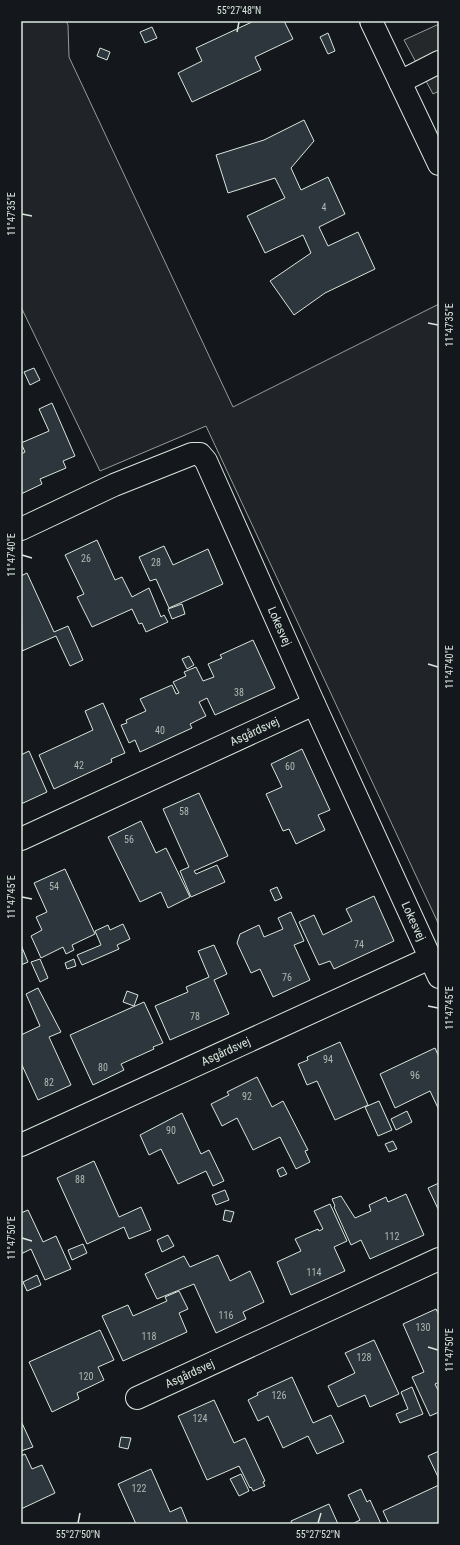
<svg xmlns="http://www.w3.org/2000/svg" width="460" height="1545" font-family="'Roboto Condensed',sans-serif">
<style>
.green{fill:#202428;stroke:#939e99}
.parking{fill:#24282b;stroke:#939e99}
.building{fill:#2c363c;stroke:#d8e6dc}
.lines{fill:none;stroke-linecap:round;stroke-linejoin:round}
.minor-casing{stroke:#d8e6dc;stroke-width:24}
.minor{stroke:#14181c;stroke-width:22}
.ticks{fill:none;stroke:#d8e6dc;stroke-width:1.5}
.labels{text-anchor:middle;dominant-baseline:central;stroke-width:3;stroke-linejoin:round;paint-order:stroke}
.number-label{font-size:10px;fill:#adbab4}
.street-label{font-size:12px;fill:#d8e6dc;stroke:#14181c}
.neatline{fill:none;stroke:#d8e6dc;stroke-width:1.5}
.ticks-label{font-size:10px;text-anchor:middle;fill:#d8e6dc}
</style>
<rect width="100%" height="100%" fill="#14181c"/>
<polygon class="green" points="21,21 66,21 68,25 69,57 233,407 439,304 439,925 206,426 100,471 21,307"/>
<polygon class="parking" points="439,24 439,91 433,94 404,40"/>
<g class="building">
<polygon points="254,21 284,21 293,39 255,57 261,70 192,102 178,73 202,61 196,48"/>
<polygon points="152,27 157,38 145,43 140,32"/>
<polygon points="328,33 335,51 328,54 320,37"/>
<polygon points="100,48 110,52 107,60 97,56"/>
<polygon points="304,120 314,141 291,168 301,190 328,177 345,214 319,227 328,246 358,232 375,269 325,293 294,315 270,281 311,253 303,235 265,253 247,216 285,198 275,178 228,193 216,155 264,140"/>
<polygon points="34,368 40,380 30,385 24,372"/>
<polygon points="52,403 75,456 63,461 66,468 40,479 42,484 21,494 21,454 25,452 21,443 49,431 39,409"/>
<polygon points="97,540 115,580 122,577 132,597 149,588 161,617 164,615 168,622 146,632 142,623 139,624 132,609 92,627 77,597 84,594 65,555"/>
<polygon points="164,546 173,565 208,549 223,584 169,608 156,579 150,581 139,557"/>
<polygon points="27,573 54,632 68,626 83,660 70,666 56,636 22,651 21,576"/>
<polygon points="182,604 185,614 172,619 168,609"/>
<polygon points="253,640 275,688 215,715 207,698 199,702 206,716 190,724 192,728 140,752 135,740 129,743 121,725 127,723 126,720 146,711 140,699 172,685 176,694 179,693 173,682 186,676 184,672 196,667 203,681 214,677 208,664 222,658 220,655"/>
<polygon points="189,656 194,665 187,669 182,659"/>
<polygon points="103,703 125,753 111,759 112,762 54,789 39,755 93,730 85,711"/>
<polygon points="302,749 330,810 318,815 325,830 296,844 289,829 283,831 266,794 282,787 271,764"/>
<polygon points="29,751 47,792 21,804 21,755"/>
<polygon points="199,793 228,856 194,871 196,874 217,865 225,882 191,897 180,871 189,867 163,809"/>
<polygon points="141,821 156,853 166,848 190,897 168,908 161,892 140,902 108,837"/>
<polygon points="65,869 95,934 72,945 74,950 66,954 63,947 41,958 31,936 42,930 36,917 47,912 34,883"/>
<polygon points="277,887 282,898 275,901 270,890"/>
<polygon points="374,896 394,941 334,969 330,961 319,965 299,922 314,915 323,935 352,921 346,909"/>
<polygon points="291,912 304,941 294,945 310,980 273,997 260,969 251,973 237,943 240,934 259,925 264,937 283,929 278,918"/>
<polygon points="123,924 130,939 117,945 119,949 82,965 77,955 101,945 95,931 108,925 110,930"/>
<polygon points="21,945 28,962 21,965"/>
<polygon points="214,945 227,974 214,980 229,1014 170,1040 155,1006 188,992 186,987 209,977 198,951"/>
<polygon points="40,959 48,978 40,982 31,962"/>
<polygon points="74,959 76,966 67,969 65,963"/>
<polygon points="38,988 61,1032 49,1037 71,1085 38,1100 21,1063 21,1035 40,1026 26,994"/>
<polygon points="127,991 138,995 134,1006 123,1002"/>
<polygon points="144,1002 163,1043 153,1047 154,1049 121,1064 124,1070 93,1085 70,1035"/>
<polygon points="340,1042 368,1105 335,1120 317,1081 307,1085 298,1064 308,1060 307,1057"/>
<polygon points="435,1048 439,1057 439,1110 430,1091 395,1108 380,1074"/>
<polygon points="257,1077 272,1107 283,1101 308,1150 305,1151 310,1162 296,1169 280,1137 253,1150 237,1118 222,1126 211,1104 229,1095 227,1092"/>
<polygon points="379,1101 392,1130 378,1136 365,1107"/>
<polygon points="407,1111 412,1122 396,1130 391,1119"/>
<polygon points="182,1113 201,1154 209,1150 224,1181 213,1186 206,1171 178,1184 161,1149 149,1155 140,1135"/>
<polygon points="393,1141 397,1149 389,1152 385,1144"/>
<polygon points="94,1161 119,1217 141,1207 151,1230 129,1239 124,1227 87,1244 57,1178"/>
<polygon points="283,1167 287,1174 280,1177 277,1170"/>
<polygon points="439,1183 439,1211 428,1188"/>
<polygon points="225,1190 229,1200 216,1205 212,1195"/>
<polygon points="406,1194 424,1235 370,1259 361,1240 351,1245 334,1207 335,1206 332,1199 341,1196 355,1218 371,1211 369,1205 386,1197 388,1202"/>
<polygon points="330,1204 347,1241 334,1247 345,1271 291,1295 277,1262 301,1251 295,1239 318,1229 319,1231 323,1229 314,1211"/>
<polygon points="28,1210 43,1242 56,1236 71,1269 45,1280 31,1249 21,1254 21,1213"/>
<polygon points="225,1210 234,1212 231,1222 223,1220"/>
<polygon points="168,1235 174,1246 162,1252 157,1240"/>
<polygon points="83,1244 87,1253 72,1260 68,1250"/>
<polygon points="218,1255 230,1281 250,1271 264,1302 243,1312 246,1319 216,1333 194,1284 157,1299 145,1274 184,1256 190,1267"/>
<polygon points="37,1275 41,1285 27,1291 23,1282"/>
<polygon points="179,1291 188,1309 179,1313 187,1332 123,1361 102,1316 128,1305 133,1316 167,1301 165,1297"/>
<polygon points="436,1309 439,1315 439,1382 435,1384 439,1392 439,1412 430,1416 412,1377 424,1372 403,1324"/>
<polygon points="100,1330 114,1360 98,1367 104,1380 77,1393 79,1399 52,1412 29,1362"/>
<polygon points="374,1340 399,1394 370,1407 365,1395 338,1407 328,1386 355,1373 345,1353"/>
<polygon points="292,1377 313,1423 331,1415 344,1442 317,1454 308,1436 283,1448 268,1416 258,1421 248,1400 258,1395 257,1393"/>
<polygon points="412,1387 423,1414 400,1423 396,1414 408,1409 401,1392"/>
<polygon points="214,1400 234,1443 245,1438 265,1481 263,1482 265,1486 253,1491 251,1487 250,1488 239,1466 207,1480 178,1416"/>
<polygon points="21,1421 33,1447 21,1451"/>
<polygon points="121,1437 131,1438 128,1449 119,1447"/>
<polygon points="439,1451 439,1479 428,1456"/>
<polygon points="25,1454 32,1469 42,1465 55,1493 21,1509 21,1456"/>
<polygon points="151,1469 170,1512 181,1507 188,1524 136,1524 118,1484"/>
<polygon points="241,1474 249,1491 239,1496 230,1479"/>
<polygon points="439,1485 439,1524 389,1524 383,1511"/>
<polygon points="361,1489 367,1502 370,1500 381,1524 352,1524 360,1520 348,1495"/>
<polygon points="329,1504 338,1524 292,1524 291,1521"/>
</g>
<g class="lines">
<defs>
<g id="minor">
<polyline points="371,21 439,164"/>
<polyline points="400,82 439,62"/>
<path id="s1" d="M21,529l93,-44 78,-31h8l6,7 108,243 125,273"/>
<path id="s2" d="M21,839l293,-135"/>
<path id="s3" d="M21,1145l409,-187"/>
<path id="s4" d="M137,1398l302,-139"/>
</g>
</defs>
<use href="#minor" class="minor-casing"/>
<use href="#minor" class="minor"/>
</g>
<path class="ticks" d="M237,32l2,-10M22,214l10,2M428,323l10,2M22,555l10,3M428,664l10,3M22,897l10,2M428,1006l10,2M22,1238l10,3M428,1347l10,3M78,1523l2,-10M318,1523l3,-10"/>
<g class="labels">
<g class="number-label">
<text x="324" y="207">4</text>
<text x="86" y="558">26</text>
<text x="156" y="562">28</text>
<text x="239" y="692">38</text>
<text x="160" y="730">40</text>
<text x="79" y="765">42</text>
<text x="290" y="766">60</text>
<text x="184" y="811">58</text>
<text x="129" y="839">56</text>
<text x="54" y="886">54</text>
<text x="359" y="944">74</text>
<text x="287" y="977">76</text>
<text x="195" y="1016">78</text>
<text x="328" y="1059">94</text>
<text x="103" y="1067">80</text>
<text x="415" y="1075">96</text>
<text x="49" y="1082">82</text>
<text x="247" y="1096">92</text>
<text x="171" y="1130">90</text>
<text x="80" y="1179">88</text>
<text x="392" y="1236">112</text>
<text x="314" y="1272">114</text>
<text x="226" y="1315">116</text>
<text x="423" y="1327">130</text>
<text x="149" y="1336">118</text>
<text x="364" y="1357">128</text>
<text x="86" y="1376">120</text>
<text x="279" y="1395">126</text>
<text x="200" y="1418">124</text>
<text x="139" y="1488">122</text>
</g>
<g class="street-label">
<text stroke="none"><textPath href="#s1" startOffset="385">Lokesvej</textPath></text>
<text stroke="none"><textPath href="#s2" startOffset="257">Asgårdsvej</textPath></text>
<text stroke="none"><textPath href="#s1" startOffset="709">Lokesvej</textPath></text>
<text stroke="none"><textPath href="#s3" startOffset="225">Asgårdsvej</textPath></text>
<text stroke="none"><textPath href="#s4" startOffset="58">Asgårdsvej</textPath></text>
</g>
</g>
<rect width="460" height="1545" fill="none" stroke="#14181c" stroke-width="44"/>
<rect x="22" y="22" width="416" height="1501" class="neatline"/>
<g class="ticks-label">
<text x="239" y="14">55°27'48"N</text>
<text transform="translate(11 214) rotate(-90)" y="4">11°47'35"E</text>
<text transform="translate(449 325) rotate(-90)" y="4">11°47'35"E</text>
<text transform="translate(11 555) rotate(-90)" y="4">11°47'40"E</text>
<text transform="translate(449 667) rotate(-90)" y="4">11°47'40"E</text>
<text transform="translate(11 897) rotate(-90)" y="4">11°47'45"E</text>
<text transform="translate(449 1008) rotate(-90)" y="4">11°47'45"E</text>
<text transform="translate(11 1238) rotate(-90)" y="4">11°47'50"E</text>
<text transform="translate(449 1350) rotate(-90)" y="4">11°47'50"E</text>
<text x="78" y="1538">55°27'50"N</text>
<text x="318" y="1538">55°27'52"N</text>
</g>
</svg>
